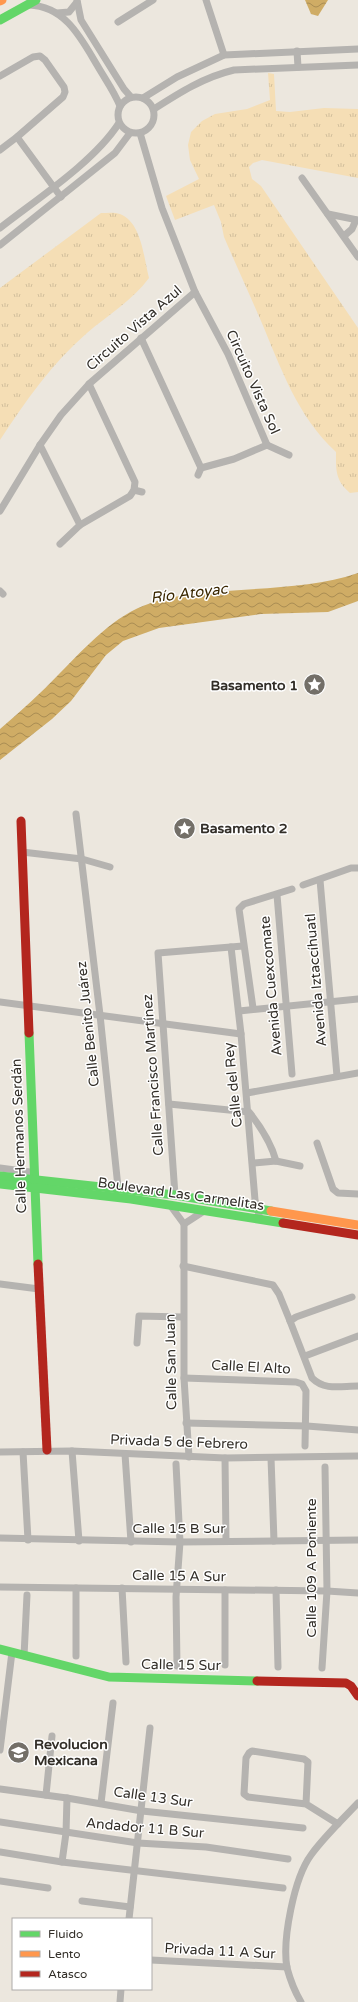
<svg xmlns="http://www.w3.org/2000/svg" width="358" height="2002" font-family="'Varela Round',sans-serif">
<style>
.grass{fill:url(#grass-tufts)}
.water{fill:url(#water-waves)}
.lines{fill:none;stroke-linecap:round;stroke-linejoin:round}
.street{stroke:#b5b3b0;stroke-width:7}
.fast{stroke:#63d668;stroke-width:9}
.slow{stroke:#ff974d;stroke-width:9}
.jam{stroke:#b3261e;stroke-width:9}
.labels{text-anchor:middle;dominant-baseline:central;stroke-width:3;stroke-linejoin:round;paint-order:stroke}
.street-label{font-size:14px;fill:#322e28;stroke:#fff}
.poi-label{font-size:14px;font-weight:bold;fill:#322e28;stroke:#fff;text-anchor:start}
.water-label{font-size:15px;font-style:italic;fill:#3a2700;stroke:#fff}
</style>
<defs>
<pattern id="grass-tufts" width="24" height="20" patternUnits="userSpaceOnUse"><rect width="24" height="20" fill="#f5deb5"/><path d="M3 7l-1-3M5 7V3M7 7l1-3M15 17l-1-3M17 17v-4M19 17l1-3" fill="none" stroke="#d2bf9c"/></pattern>
<pattern id="water-waves" width="16" height="10" patternUnits="userSpaceOnUse"><rect width="16" height="10" fill="#cfac65"/><path d="M0 5q4-4 8 0t8 0" fill="none" stroke="#a98c53"/></pattern>
</defs>
<rect width="100%" height="100%" fill="#ece7de"/>
<g class="grass">
<path d="M268,73l6,1 2,37 14,1 34,-4 34,1v69l-96,-18 -9,3 -4,4 3,12 9,7 97,142v164l-8,1c-15,-13 -14,-23 -14,-41 -39,-36 -55,-84 -75,-131 -12,-28 -25,-56 -37,-84l-3,-15 -7,-17 -39,15 -9,-24 33,-17 -9,-19 -2,-15 3,-13 11,-11 13,-7 32,-5 23,-9z"/>
<path d="M101,213c6,0 14,-1 19,1 22,8 24,46 29,64 -16,22 -41,37 -62,55 -35,30 -62,69 -87,107v-152z"/>
</g>
<g class="water">
<polygon points="305,0 328,0 318,16 311,14"/>
<path d="M358,573v28l-30,11 -67,2 -102,14 -36,13 -17,14 -35,46 -19,18 -52,41v-31c21,-18 41,-36 60,-56 27,-27 54,-58 91,-70 20,-7 41,-9 62,-11 45,-4 102,-4 145,-19z"/>
</g>
<g class="lines">
<g class="street">
<polyline points="77,0 81,20 124,89 131,97"/>
<polyline points="206,0 224,55"/>
<path d="M29,5c36,1 52,33 68,60 8,14 17,26 23,41"/>
<polyline points="57,13 69,12 77,2"/>
<polyline points="118,22 153,0"/>
<polyline points="297,51 298,67"/>
<polyline points="0,76 33,57 40,56 45,60 64,87 65,92 63,97 17,137 0,150"/>
<circle cx="136" cy="115" r="18"/>
<polyline points="143,98 177,77 224,55 358,49"/>
<path d="M154,109c25,-16 50,-32 80,-39l124,-5"/>
<polyline points="140,133 162,208 195,292 228,354 267,445"/>
<polyline points="17,137 61,197"/>
<polyline points="302,178 358,257"/>
<polyline points="328,214 358,220"/>
<path d="M0,228c37,-29 94,-66 119,-105"/>
<polyline points="344,236 352,229 356,220"/>
<polyline points="0,245 115,153 130,133"/>
<polyline points="141,338 201,468"/>
<polyline points="40,445 80,525"/>
<polyline points="267,445 289,455"/>
<polyline points="201,468 234,459 267,445"/>
<polyline points="198,475 201,468"/>
<polyline points="134,490 142,492"/>
<polyline points="0,511 40,445 61,415 89,384 195,292"/>
<polyline points="60,544 80,525 130,496 134,490 135,482 89,384"/>
<polyline points="0,591 3,594"/>
<polyline points="76,814 100,1015 118,1187"/>
<polyline points="22,852 82,859 110,867"/>
<polyline points="320,880 337,1076"/>
<polyline points="303,885 351,868 358,868"/>
<polyline points="277,895 292,1074"/>
<polyline points="231,947 241,1034 255,1200 260,1219"/>
<polyline points="0,1002 241,1034"/>
<polyline points="253,1008 239,909 244,904 292,889"/>
<polyline points="239,1011 358,999"/>
<polyline points="247,1093 358,1073"/>
<path d="M169,1104l80,8c12,15 22,30 27,49"/>
<polyline points="317,1143 333,1189 338,1193 358,1194"/>
<polyline points="254,1163 276,1161 300,1166"/>
<polyline points="0,1168 30,1172 33,1177"/>
<polyline points="175,1195 158,953 243,946"/>
<polyline points="170,1205 184,1224 204,1211"/>
<polyline points="184,1224 184,1378 189,1457"/>
<polyline points="183,1266 273,1285 279,1294 290,1321"/>
<polyline points="0,1284 39,1289"/>
<path d="M352,1297l-56,20 -6,4 22,57c13,13 29,8 46,8"/>
<polyline points="137,1343 139,1316 183,1317"/>
<polyline points="305,1356 358,1336"/>
<polyline points="184,1378 296,1382 302,1384 306,1391 305,1446"/>
<polyline points="186,1423 307,1426 358,1430"/>
<polyline points="72,1451 79,1541"/>
<polyline points="0,1452 72,1451 225,1458 358,1456"/>
<polyline points="23,1452 28,1540"/>
<polyline points="125,1454 131,1542"/>
<polyline points="225,1458 226,1541"/>
<polyline points="271,1458 274,1541"/>
<polyline points="176,1464 180,1542 176,1597 177,1666"/>
<polyline points="0,1538 180,1542 358,1540"/>
<polyline points="0,1587 327,1591 358,1593"/>
<polyline points="76,1588 76,1656"/>
<polyline points="122,1588 126,1662"/>
<polyline points="225,1590 225,1665"/>
<polyline points="276,1590 278,1667"/>
<polyline points="24,1656 27,1595"/>
<polyline points="322,1668 327,1591 325,1467"/>
<polyline points="0,1750 12,1652"/>
<polyline points="0,1789 67,1798 142,1811 303,1828"/>
<polyline points="46,1795 52,1736"/>
<polyline points="101,1803 113,1703"/>
<polyline points="306,1804 308,1762 304,1759 252,1751 249,1753 246,1758 244,1794 248,1797 306,1804 338,1824"/>
<polyline points="0,1822 138,1843 206,1847 288,1859"/>
<polyline points="0,1852 62,1862 283,1888"/>
<polyline points="62,1862 66,1833 67,1798"/>
<polyline points="0,1881 48,1888"/>
<polyline points="82,1901 130,1907"/>
<polyline points="129,1919 150,1728"/>
<polyline points="151,1960 287,1967"/>
<polyline points="120,2002 121,1989"/>
<path d="M301,2002c-6,-10 -11,-23 -14,-34 -5,-28 7,-90 24,-113 13,-18 31,-35 47,-52"/>
</g>
<g class="fast">
<polyline points="0,20 36,0"/>
<polyline points="29,1033 38,1264"/>
<polyline points="0,1176 175,1195 271,1211"/>
<polyline points="0,1184 131,1199 283,1223"/>
<polyline points="0,1649 109,1677 257,1681"/>
</g>
<g class="slow">
<polyline points="0,1 2,0"/>
<polyline points="271,1211 358,1225"/>
</g>
<g class="jam">
<polyline points="21,821 29,1033"/>
<polyline points="283,1223 358,1235"/>
<polyline points="38,1264 47,1450"/>
<polyline points="257,1681 346,1683 351,1686 358,1696"/>
</g>
</g>
<defs>
<symbol id="sight-disc" viewBox="-11 -11 22 22"><circle r="9.5" fill="#736f68" stroke="#fff"/><path d="M0-6L1.8-2.2L6-1.7L2.9 1.2L3.7 5.4L0 3.3L-3.7 5.4L-2.9 1.2L-6-1.7L-1.8-2.2Z" fill="#fff"/></symbol>
<symbol id="school-disc" viewBox="-11 -11 22 22"><circle r="9.5" fill="#736f68" stroke="#fff"/><path d="M0-5L7-2L0 1L-7-2ZM-4 1L0 2.5L4 1V4Q0 6-4 4Z" fill="#fff"/></symbol>
</defs>
<g fill-rule="evenodd">
<use href="#sight-disc" x="302" y="672" width="25" height="25"/>
<use href="#sight-disc" x="172" y="816" width="25" height="25"/>
<use href="#school-disc" x="6" y="1740" width="25" height="25"/>
</g>
<g class="labels">
<g class="street-label">
<text transform="translate(134 328) rotate(-41)">Circuito Vista Azul</text>
<text transform="translate(253 382) rotate(66)">Circuito Vista Sol</text>
<text transform="translate(316 980) rotate(-95)">Avenida Iztaccíhuatl</text>
<text transform="translate(271 986) rotate(-95)">Avenida Cuexcomate</text>
<text transform="translate(88 1024) rotate(-96)">Calle Benito Juárez</text>
<text transform="translate(153 1075) rotate(-94)">Calle Francisco Martínez</text>
<text transform="translate(233 1085) rotate(-96)">Calle del Rey</text>
<text transform="translate(19 1136) rotate(-92)">Calle Hermanos Serdán</text>
<text transform="translate(181 1194) rotate(8)">Boulevard Las Carmelitas</text>
<text transform="translate(171 1362) rotate(-91)">Calle San Juan</text>
<text transform="translate(251 1367) rotate(3)">Calle El Alto</text>
<text transform="translate(179 1442) rotate(2)">Privada 5 de Febrero</text>
<text x="179" y="1528">Calle 15 B Sur</text>
<text transform="translate(311 1568) rotate(-90)">Calle 109 A Poniente</text>
<text transform="translate(179 1576) rotate(1)">Calle 15 A Sur</text>
<text transform="translate(181 1665) rotate(1)">Calle 15 Sur</text>
<text transform="translate(153 1797) rotate(8)">Calle 13 Sur</text>
<text transform="translate(145 1828) rotate(5)">Andador 11 B Sur</text>
<text transform="translate(220 1951) rotate(3)">Privada 11 A Sur</text>
</g>
<g class="poi-label">
<text x="298" y="685" text-anchor="end">Basamento 1</text>
<text x="200" y="828">Basamento 2</text>
<text x="34" y="1744">Revolucion<tspan x="34" dy="16">Mexicana</tspan></text>
</g>
<g class="water-label">
<text transform="translate(189 593) rotate(-7)">Río Atoyac</text>
</g>
</g>
<rect x="12" y="1918" width="140" height="72" fill="#ffffff" stroke="#adaba9"/>
<rect x="20" y="1931" width="20" height="6" fill="#63d668" stroke="#adaba9"/>
<text x="48" y="1938" font-size="12" fill="#322e28">Fluido</text>
<rect x="20" y="1951" width="20" height="6" fill="#ff974d" stroke="#adaba9"/>
<text x="48" y="1958" font-size="12" fill="#322e28">Lento</text>
<rect x="20" y="1971" width="20" height="6" fill="#b3261e" stroke="#adaba9"/>
<text x="48" y="1978" font-size="12" fill="#322e28">Atasco</text>
</svg>
